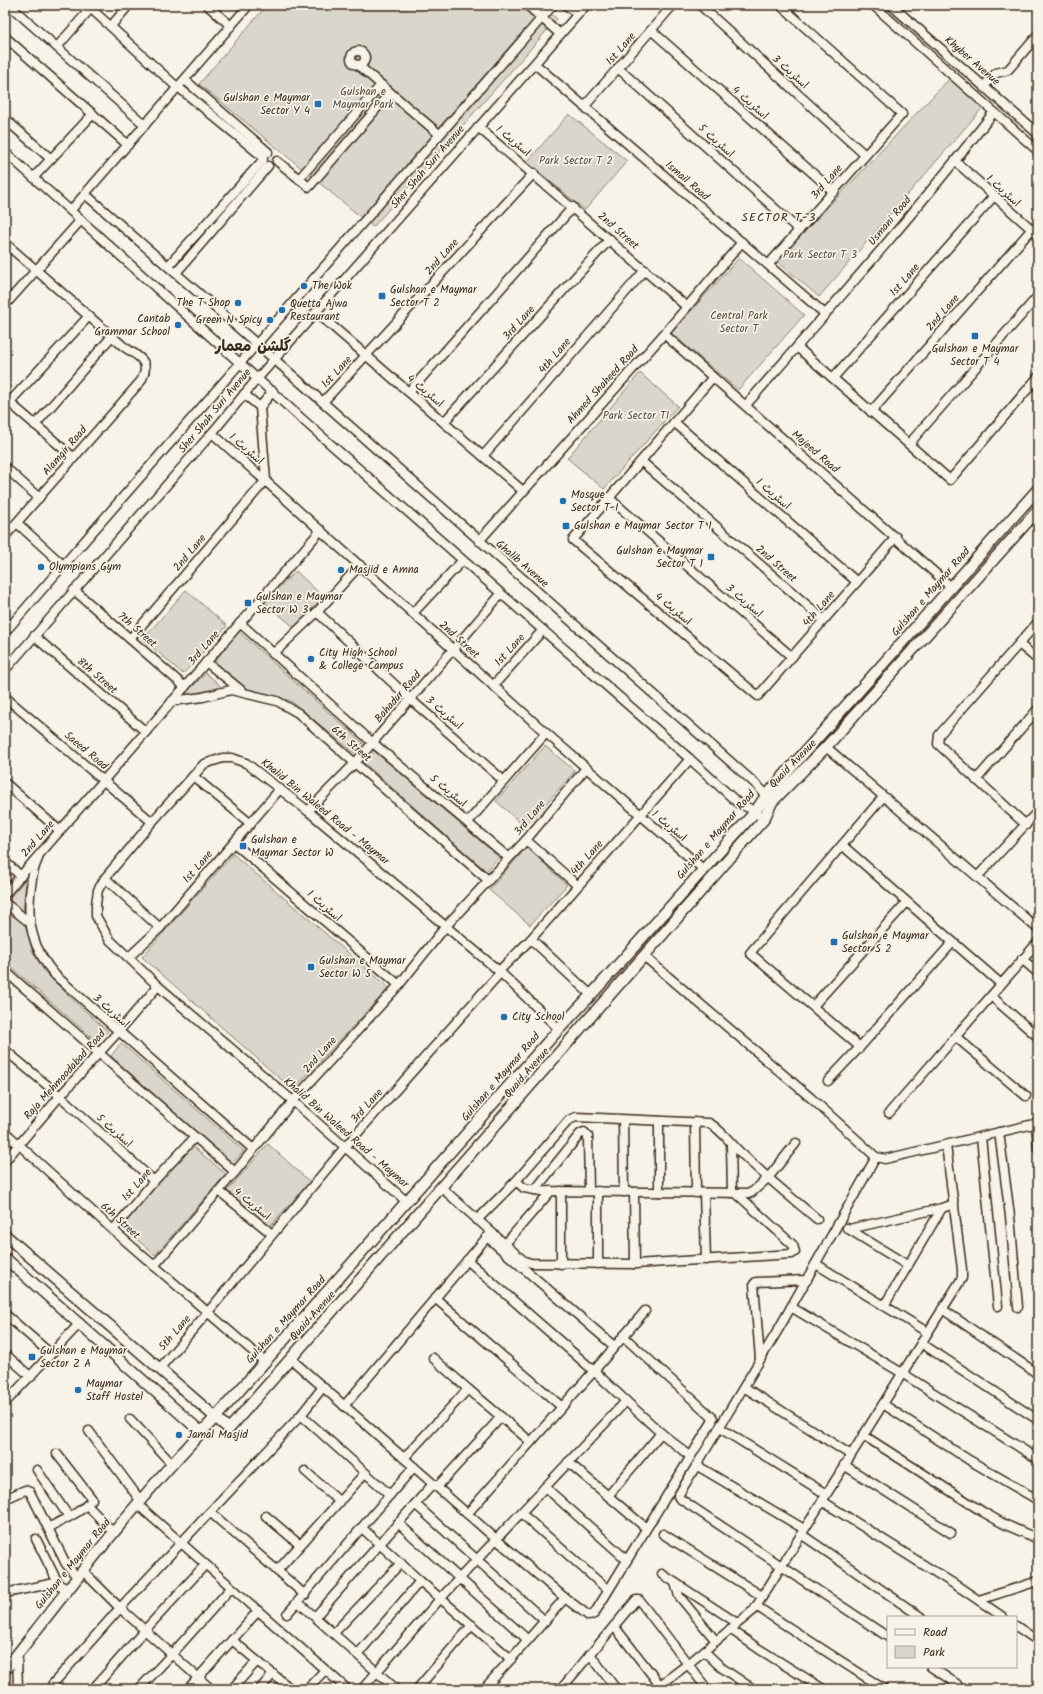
<svg xmlns="http://www.w3.org/2000/svg" width="1043" height="1694" font-family="Kalam,'Playpen Sans Arabic',sans-serif">
<style>
.green{fill:#dbd6cb;stroke:#8b8074}
.lines{fill:none;stroke-linecap:round;stroke-linejoin:round}
.minor-casing{stroke:#3b2a1e;stroke-width:11}
.major-casing{stroke:#3b2a1e;stroke-width:13}
.minor{stroke:#f7f3e8;stroke-width:8}
.major{stroke:#f7f3e8;stroke-width:10}
.poi-dot{fill:#1f6fb2;stroke:#f7f3e8;stroke-width:1.5}
.labels{text-anchor:middle;dominant-baseline:central;stroke-width:3.5;stroke-linejoin:round;paint-order:stroke}
.street-label{font-size:11px;fill:#3b2a1e;stroke:#f7f3e8}
.park-label{font-size:11px;fill:#5b4c41;stroke:#f7f3e8}
.poi-label{font-size:11px;fill:#3b2a1e;stroke:#f7f3e8;text-anchor:start}
.neighbourhood-label{font-size:12px;letter-spacing:1px;fill:#3b2a1e;stroke:#f7f3e8}
.district-label{font-size:15px;font-weight:bold;fill:#3b2a1e;stroke:#f7f3e8}
</style>
<rect width="100%" height="100%" fill="#f7f3e8"/>
<filter id="ink" filterUnits="userSpaceOnUse"><feTurbulence type="fractalNoise" baseFrequency=".025" numOctaves="2"/><feDisplacementMap in="SourceGraphic" scale="8" xChannelSelector="R" yChannelSelector="G"/><feConvolveMatrix kernelMatrix="1 2 1 2 8 2 1 2 1" color-interpolation-filters="sRGB"/></filter>
<g filter="url(#ink)">
<g class="green">
<polygon points="267,5 540,5 557,19 373,227 199,84"/>
<polygon points="950,78 984,106 819,297 777,261"/>
<polygon points="569,114 627,161 585,210 527,162"/>
<polygon points="739,258 804,315 738,390 671,333"/>
<polygon points="640,373 678,406 604,489 567,458"/>
<polygon points="296,571 323,597 294,627 264,602"/>
<polygon points="186,590 227,626 183,674 143,639"/>
<polygon points="238,631 363,743 354,753 291,701 247,689 215,661"/>
<polygon points="206,673 222,687 183,696"/>
<polygon points="545,746 575,771 525,827 496,801"/>
<polygon points="374,751 499,857 486,871 364,763"/>
<polygon points="527,847 567,885 530,925 489,890"/>
<polygon points="233,854 389,988 293,1090 142,957"/>
<polygon points="26,879 23,912 8,900"/>
<polygon points="5,908 26,926 32,950 44,971 75,1002 108,1031 97,1042 5,962"/>
<polygon points="121,1043 244,1151 232,1164 111,1056"/>
<polygon points="268,1144 310,1182 270,1226 227,1191"/>
<polygon points="192,1146 226,1174 155,1255 119,1224"/>
</g>
<g class="lines">
<defs>
<g id="minor">
<polyline points="9,5 145,125"/>
<polyline points="87,5 178,88"/>
<polyline points="207,5 231,26"/>
<polyline points="527,5 560,34"/>
<polyline points="566,5 578,14"/>
<polyline points="700,5 865,155"/>
<polyline points="873,5 994,112"/>
<polyline points="891,5 1038,134"/>
<polyline points="111,26 129,5"/>
<polyline points="651,30 834,192"/>
<polyline points="5,37 128,145"/>
<polyline points="57,47 91,8"/>
<circle cx="358" cy="58" r="7"/>
<polyline points="535,64 825,314"/>
<polyline points="358,65 439,134"/>
<polyline points="618,68 799,230"/>
<polyline points="185,80 268,152"/>
<polyline points="984,86 996,73 1008,70 1038,35"/>
<polyline points="178,87 263,157"/>
<polyline points="584,107 673,5"/>
<polyline points="5,119 51,159"/>
<polyline points="478,127 687,307"/>
<polyline points="5,152 311,427 690,759 739,804 749,808 764,819"/>
<polyline points="277,161 309,187 390,93"/>
<polyline points="955,161 1038,235"/>
<polyline points="34,177 93,114"/>
<polyline points="299,179 381,85"/>
<polyline points="85,194 274,359 759,787 768,799"/>
<polyline points="71,210 249,5"/>
<path d="M5,243l118,103c15,11 29,14 18,35l-136,155"/>
<polyline points="769,264 902,114 780,5"/>
<polyline points="168,266 263,160"/>
<polyline points="176,273 268,166"/>
<polyline points="5,305 81,220"/>
<polyline points="316,312 523,491"/>
<polyline points="664,334 951,587"/>
<polyline points="797,347 950,480 1038,377"/>
<polyline points="713,377 573,540 758,696 896,537"/>
<polyline points="833,378 993,197"/>
<polyline points="409,392 573,207"/>
<polyline points="244,394 260,407"/>
<polyline points="9,402 74,458"/>
<polyline points="323,402 534,173"/>
<path d="M746,405c84,-96 169,-192 248,-293l44,39"/>
<polyline points="5,407 89,316"/>
<polyline points="871,412 1031,230"/>
<polyline points="444,422 610,239"/>
<polyline points="674,422 857,582"/>
<polyline points="35,425 112,336"/>
<polyline points="212,433 546,733 703,869"/>
<polyline points="909,444 1038,296"/>
<polyline points="483,456 645,270"/>
<polyline points="641,461 824,620"/>
<polyline points="5,467 39,498"/>
<polyline points="266,480 260,407 273,391"/>
<polyline points="609,498 792,657"/>
<polyline points="17,523 63,565"/>
<polyline points="479,541 664,334 742,242"/>
<polyline points="74,590 185,687"/>
<polyline points="317,612 410,699 504,781"/>
<polyline points="413,613 462,561"/>
<polyline points="240,623 373,743 509,858"/>
<polyline points="5,632 553,5"/>
<polyline points="34,636 146,732"/>
<polyline points="130,639 266,480"/>
<polyline points="1019,644 1038,660"/>
<polyline points="273,654 317,612 360,565"/>
<polyline points="206,662 241,690"/>
<polyline points="5,670 212,433 257,379 586,5"/>
<polyline points="493,686 543,630"/>
<polyline points="5,697 152,822"/>
<polyline points="172,701 203,697 231,690 277,701 298,713 488,880"/>
<polyline points="826,747 1038,929"/>
<polyline points="193,776 251,824"/>
<polyline points="976,780 1038,709"/>
<polyline points="5,783 60,831"/>
<polyline points="308,811 355,763 501,594"/>
<polyline points="468,822 546,733"/>
<polyline points="1026,825 938,744 939,735 1038,622"/>
<polyline points="526,840 577,885"/>
<polyline points="234,843 399,985"/>
<polyline points="842,845 1001,984"/>
<path d="M38,859c-4,8 -6,18 -7,27 -5,35 1,63 25,90l197,173"/>
<polyline points="5,862 21,876"/>
<polyline points="978,876 1038,811"/>
<polyline points="105,878 160,928"/>
<polyline points="5,894 321,530"/>
<polyline points="5,903 29,922"/>
<polyline points="531,939 591,995"/>
<polyline points="129,957 160,928 280,789"/>
<polyline points="645,957 811,1098 876,1157 885,1159 1038,1123"/>
<polyline points="1022,959 1038,973"/>
<polyline points="5,971 235,1172"/>
<polyline points="499,971 531,939 690,759"/>
<polyline points="991,996 1038,1037"/>
<polyline points="813,1006 907,902"/>
<polyline points="956,1037 1026,1096"/>
<polyline points="860,1047 750,953 883,797"/>
<polyline points="5,1050 60,1096 154,1181"/>
<polyline points="828,1081 860,1047 953,942"/>
<polyline points="889,1113 1038,942"/>
<polyline points="623,1120 624,1192"/>
<polyline points="659,1121 659,1192"/>
<polyline points="695,1122 696,1193"/>
<polyline points="1036,1123 1038,1149"/>
<polyline points="5,1132 113,1230 265,1362"/>
<polyline points="999,1132 1010,1216 1018,1307"/>
<polyline points="981,1137 998,1306"/>
<polyline points="731,1144 732,1193"/>
<polyline points="876,1157 778,1330 678,1496 679,1498 888,1637"/>
<polyline points="5,1161 60,1096 118,1032 158,986"/>
<polyline points="516,1181 524,1188 541,1191 751,1193 768,1178 796,1143"/>
<polyline points="443,1189 524,1261 531,1263 635,1264 792,1254 795,1252 793,1245 737,1194"/>
<polyline points="535,1190 580,1134 584,1132 588,1136 589,1191"/>
<polyline points="219,1191 272,1234"/>
<polyline points="561,1191 561,1264"/>
<polyline points="598,1191 598,1264"/>
<polyline points="634,1192 635,1264"/>
<polyline points="704,1193 706,1260"/>
<polyline points="407,1202 293,1101 158,986 109,939 96,916 96,904 98,890 105,878 152,822 204,764 223,758 232,758 246,763 308,811 499,971 559,1029"/>
<path d="M477,1220l39,-39 53,-61 7,-3 133,6c12,6 23,22 33,31 24,23 50,44 75,65"/>
<polyline points="847,1228 907,1265"/>
<polyline points="849,1229 942,1208"/>
<polyline points="113,1230 154,1181 195,1137"/>
<polyline points="505,1244 551,1191"/>
<polyline points="467,1260 594,1371 645,1311"/>
<polyline points="816,1264 927,1332"/>
<polyline points="154,1266 235,1172 293,1101 399,985 446,926 526,840 586,768"/>
<polyline points="435,1298 562,1407"/>
<polyline points="884,1306 942,1208 954,1204"/>
<polyline points="791,1307 902,1373 1038,1459"/>
<polyline points="942,1309 1038,1374"/>
<polyline points="5,1314 51,1354"/>
<polyline points="921,1343 1038,1420"/>
<polyline points="5,1354 31,1377"/>
<polyline points="433,1358 468,1389"/>
<polyline points="291,1359 496,1539 565,1598 589,1616 594,1614 712,1422 713,1418 623,1336"/>
<polyline points="760,1359 754,1284 756,1282 807,1280"/>
<polyline points="159,1369 208,1312 345,1147 500,973"/>
<polyline points="744,1387 851,1455"/>
<polyline points="5,1389 12,1395"/>
<polyline points="626,1401 661,1433 690,1456"/>
<polyline points="5,1403 80,1323"/>
<polyline points="883,1404 969,1460 1038,1500"/>
<polyline points="344,1406 487,1237 614,1346"/>
<polyline points="301,1415 390,1495"/>
<polyline points="130,1419 172,1464"/>
<polyline points="720,1428 826,1494"/>
<polyline points="89,1431 140,1500"/>
<polyline points="863,1435 983,1512 1004,1524 1038,1539"/>
<polyline points="404,1458 468,1389 531,1442"/>
<polyline points="568,1462 646,1528"/>
<polyline points="696,1465 804,1529"/>
<polyline points="844,1465 951,1533"/>
<polyline points="37,1470 69,1517"/>
<polyline points="305,1471 340,1502"/>
<polyline points="437,1487 501,1417"/>
<polyline points="545,1487 627,1560"/>
<polyline points="608,1496 661,1433"/>
<polyline points="5,1499 25,1490 30,1492 66,1564 77,1577"/>
<polyline points="822,1501 962,1589 1003,1617"/>
<polyline points="137,1504 347,1689"/>
<polyline points="415,1504 545,1621"/>
<polyline points="87,1505 114,1533"/>
<polyline points="210,1512 305,1595"/>
<polyline points="521,1513 608,1590"/>
<polyline points="266,1516 300,1545"/>
<polyline points="398,1523 528,1640"/>
<path d="M48,1528c14,-8 35,-16 44,-29l-35,-45"/>
<polyline points="362,1528 420,1581"/>
<polyline points="663,1534 762,1596"/>
<polyline points="801,1534 921,1617"/>
<polyline points="36,1539 58,1583"/>
<polyline points="82,1570 120,1608 211,1689"/>
<polyline points="277,1571 365,1473"/>
<polyline points="662,1574 737,1623"/>
<polyline points="675,1583 679,1596 716,1641"/>
<polyline points="5,1593 55,1583 68,1589"/>
<polyline points="979,1600 1038,1581"/>
<polyline points="298,1602 396,1689"/>
<polyline points="756,1606 884,1689"/>
<polyline points="287,1614 414,1467"/>
<polyline points="315,1617 433,1484"/>
<polyline points="614,1626 663,1689"/>
<polyline points="1016,1626 1038,1641"/>
<polyline points="730,1629 759,1649 823,1689"/>
<polyline points="334,1633 401,1563"/>
<polyline points="232,1640 291,1689"/>
<polyline points="704,1651 722,1668 753,1689"/>
<polyline points="17,1654 18,1689"/>
<polyline points="358,1654 420,1581 511,1659 484,1689"/>
<polyline points="590,1654 616,1689"/>
<polyline points="511,1659 565,1598"/>
<polyline points="931,1667 957,1684"/>
<polyline points="52,1685 120,1608 301,1415 323,1387"/>
<polyline points="93,1689 145,1630 205,1565"/>
<polyline points="139,1689 172,1654 231,1588"/>
<polyline points="188,1689 258,1611"/>
<polyline points="232,1689 257,1661"/>
<polyline points="260,1689 273,1674"/>
<polyline points="307,1689 325,1670"/>
<polyline points="362,1689 440,1599 626,1401 594,1371 467,1514"/>
<polyline points="417,1689 472,1625"/>
<polyline points="561,1689 636,1600 639,1600 707,1689"/>
<polyline points="655,1689 688,1664 754,1610 962,1278 962,1269 946,1145"/>
</g>
<g id="major">
<path d="M5,1235l224,194c179,-203 358,-406 535,-610l8,-17 54,-55 212,-237"/>
<polyline points="5,1258 201,1432"/>
<path d="M5,1670c68,-87 134,-174 211,-253l343,-388 32,-34 164,-183 10,-15 273,-308"/>
</g>
</defs>
<use href="#minor" class="minor-casing"/>
<use href="#major" class="major-casing"/>
<use href="#minor" class="minor"/>
<use href="#major" class="major"/>
</g>
</g>
<g class="poi-dot">
<rect x="314" y="100" width="8" height="8" rx="2"/>
<circle cx="304" cy="286" r="4"/>
<rect x="378" y="292" width="8" height="8" rx="2"/>
<circle cx="238" cy="303" r="4"/>
<circle cx="282" cy="310" r="4"/>
<circle cx="270" cy="320" r="4"/>
<circle cx="178" cy="325" r="4"/>
<rect x="971" y="332" width="8" height="8" rx="2"/>
<circle cx="563" cy="501" r="4"/>
<rect x="562" y="522" width="8" height="8" rx="2"/>
<rect x="707" y="553" width="8" height="8" rx="2"/>
<circle cx="41" cy="567" r="4"/>
<circle cx="341" cy="570" r="4"/>
<rect x="244" y="599" width="8" height="8" rx="2"/>
<circle cx="311" cy="659" r="4"/>
<rect x="239" y="842" width="8" height="8" rx="2"/>
<rect x="830" y="938" width="8" height="8" rx="2"/>
<rect x="307" y="963" width="8" height="8" rx="2"/>
<circle cx="504" cy="1017" r="4"/>
<rect x="28" y="1353" width="8" height="8" rx="2"/>
<circle cx="78" cy="1390" r="4"/>
<circle cx="179" cy="1435" r="4"/>
</g>
<g class="labels">
<g class="street-label">
<text transform="translate(621 49) rotate(-49)">1st Lane</text>
<text transform="translate(972 61) rotate(41)">Khyber Avenue</text>
<text transform="translate(790 72) rotate(42)">اسٹریٹ 3</text>
<text transform="translate(750 103) rotate(41)">اسٹریٹ 4</text>
<text transform="translate(513 141) rotate(40)">اسٹریٹ 1</text>
<text transform="translate(716 141) rotate(42)">اسٹریٹ 5</text>
<text transform="translate(428 167) rotate(-49)">Sher Shah Suri Avenue</text>
<text transform="translate(687 181) rotate(41)">Ismail Road</text>
<text transform="translate(827 182) rotate(-49)">3rd Lane</text>
<text transform="translate(1003 191) rotate(42)">اسٹریٹ 1</text>
<text transform="translate(890 221) rotate(-50)">Usmani Road</text>
<text transform="translate(618 231) rotate(41)">2nd Street</text>
<text transform="translate(442 257) rotate(-48)">2nd Lane</text>
<text transform="translate(905 280) rotate(-49)">1st Lane</text>
<text transform="translate(943 313) rotate(-49)">2nd Lane</text>
<text transform="translate(519 323) rotate(-48)">3rd Lane</text>
<text transform="translate(555 356) rotate(-49)">4th Lane</text>
<text transform="translate(337 372) rotate(-47)">1st Lane</text>
<text transform="translate(603 385) rotate(-48)">Ahmed Shaheed Road</text>
<text transform="translate(425 391) rotate(40)">اسٹریٹ 4</text>
<text transform="translate(215 411) rotate(-50)">Sher Shah Suri Avenue</text>
<text transform="translate(246 449) rotate(41)">اسٹریٹ 1</text>
<text transform="translate(65 451) rotate(-49)">Alamgir Road</text>
<text transform="translate(815 452) rotate(41)">Majeed Road</text>
<text transform="translate(773 494) rotate(41)">اسٹریٹ 1</text>
<text transform="translate(190 553) rotate(-50)">2nd Lane</text>
<text transform="translate(522 564) rotate(41)">Ghalib Avenue</text>
<text transform="translate(776 564) rotate(41)">2nd Street</text>
<text transform="translate(931 592) rotate(-49)">Gulshan e Maymar Road</text>
<text transform="translate(744 601) rotate(41)">اسٹریٹ 3</text>
<text transform="translate(673 609) rotate(40)">اسٹریٹ 4</text>
<text transform="translate(819 609) rotate(-49)">4th Lane</text>
<text transform="translate(137 630) rotate(41)">7th Street</text>
<text transform="translate(459 640) rotate(42)">2nd Street</text>
<text transform="translate(204 648) rotate(-49)">3rd Lane</text>
<text transform="translate(510 650) rotate(-48)">1st Lane</text>
<text transform="translate(97 676) rotate(41)">8th Street</text>
<text transform="translate(398 697) rotate(-49)">Bahadur Road</text>
<text transform="translate(444 713) rotate(41)">اسٹریٹ 3</text>
<text transform="translate(351 744) rotate(41)">6th Street</text>
<text transform="translate(86 751) rotate(40)">Saeed Road</text>
<text transform="translate(793 764) rotate(-46)">Quaid Avenue</text>
<text transform="translate(448 791) rotate(40)">اسٹریٹ 5</text>
<text transform="translate(325 812) rotate(39)">Khalid Bin Waleed Road - Maymar</text>
<text transform="translate(530 818) rotate(-50)">3rd Lane</text>
<text transform="translate(669 826) rotate(40)">اسٹریٹ 1</text>
<text transform="translate(716 835) rotate(-49)">Gulshan e Maymar Road</text>
<text transform="translate(38 839) rotate(-49)">2nd Lane</text>
<text transform="translate(587 858) rotate(-48)">4th Lane</text>
<text transform="translate(198 867) rotate(-49)">1st Lane</text>
<text transform="translate(324 906) rotate(41)">اسٹریٹ 1</text>
<text transform="translate(111 1011) rotate(42)">اسٹریٹ 3</text>
<text transform="translate(320 1055) rotate(-48)">2nd Lane</text>
<text transform="translate(527 1073) rotate(-49)">Quaid Avenue</text>
<text transform="translate(65 1075) rotate(-48)">Raja Mehmoodabad Road</text>
<text transform="translate(501 1077) rotate(-49)">Gulshan e Maymar Road</text>
<text transform="translate(367 1106) rotate(-48)">3rd Lane</text>
<text transform="translate(114 1131) rotate(42)">اسٹریٹ 5</text>
<text transform="translate(346 1133) rotate(41)">Khalid Bin Waleed Road - Maymar</text>
<text transform="translate(137 1185) rotate(-49)">1st Lane</text>
<text transform="translate(252 1204) rotate(40)">اسٹریٹ 4</text>
<text transform="translate(120 1221) rotate(42)">6th Street</text>
<text transform="translate(313 1316) rotate(-48)">Quaid Avenue</text>
<text transform="translate(286 1320) rotate(-48)">Gulshan e Maymar Road</text>
<text transform="translate(175 1333) rotate(-49)">5th Lane</text>
<text transform="translate(73 1564) rotate(-51)">Gulshan e Maymar Road</text>
</g>
<g class="park-label">
<text x="363" y="92">Gulshan e<tspan x="363" dy="13">Maymar Park</tspan></text>
<text x="576" y="161">Park Sector T 2</text>
<text x="820" y="255">Park Sector T 3</text>
<text x="739" y="316">Central Park<tspan x="739" dy="13">Sector T</tspan></text>
<text x="636" y="416">Park Sector T1</text>
</g>
<g class="poi-label">
<text x="310" y="98" text-anchor="end">Gulshan e Maymar<tspan x="310" dy="13">Sector Y 4</tspan></text>
<text x="312" y="286">The Wok</text>
<text x="390" y="290">Gulshan e Maymar<tspan x="390" dy="13">Sector T 2</tspan></text>
<text x="230" y="303" text-anchor="end">The T Shop</text>
<text x="290" y="304">Quetta Ajwa<tspan x="290" dy="13">Restaurant</tspan></text>
<text x="170" y="319" text-anchor="end">Cantab<tspan x="170" dy="13">Grammar School</tspan></text>
<text x="262" y="320" text-anchor="end">Green N Spicy</text>
<text x="975" y="349" text-anchor="middle">Gulshan e Maymar<tspan x="975" dy="13">Sector T 4</tspan></text>
<text x="571" y="495">Mosque<tspan x="571" dy="13">Sector T-I</tspan></text>
<text x="574" y="526">Gulshan e Maymar Sector T I</text>
<text x="703" y="551" text-anchor="end">Gulshan e Maymar<tspan x="703" dy="13">Sector T 1</tspan></text>
<text x="49" y="567">Olympians Gym</text>
<text x="349" y="570">Masjid e Amna</text>
<text x="256" y="597">Gulshan e Maymar<tspan x="256" dy="13">Sector W 3</tspan></text>
<text x="319" y="653">City High School<tspan x="319" dy="13">&amp; College Campus</tspan></text>
<text x="251" y="840">Gulshan e<tspan x="251" dy="13">Maymar Sector W</tspan></text>
<text x="842" y="936">Gulshan e Maymar<tspan x="842" dy="13">Sector S 2</tspan></text>
<text x="319" y="961">Gulshan e Maymar<tspan x="319" dy="13">Sector W 5</tspan></text>
<text x="512" y="1017">City School</text>
<text x="40" y="1351">Gulshan e Maymar<tspan x="40" dy="13">Sector Z A</tspan></text>
<text x="86" y="1384">Maymar<tspan x="86" dy="13">Staff Hostel</tspan></text>
<text x="187" y="1435">Jamal Masjid</text>
</g>
<g class="neighbourhood-label">
<text x="779" y="217">SECTOR T-3</text>
</g>
<g class="district-label">
<text x="253" y="347">گلشن معمار</text>
</g>
</g>
<rect width="1043" height="1694" fill="none" stroke="#f7f3e8" stroke-width="20"/>
<rect x="10" y="10" width="1023" height="1674" fill="none" stroke="#3b2a1e" stroke-width="1.5" filter="url(#ink)"/>
<rect x="887" y="1616" width="130" height="52" fill="#f7f3e8" stroke="#aca397"/>
<rect x="895" y="1629" width="20" height="6" fill="#f7f3e8" stroke="#aca397"/>
<text x="923" y="1636" font-size="12" fill="#3b2a1e">Road</text>
<rect x="895" y="1646" width="20" height="12" fill="#dbd6cb" stroke="#aca397"/>
<text x="923" y="1656" font-size="12" fill="#3b2a1e">Park</text>
</svg>
